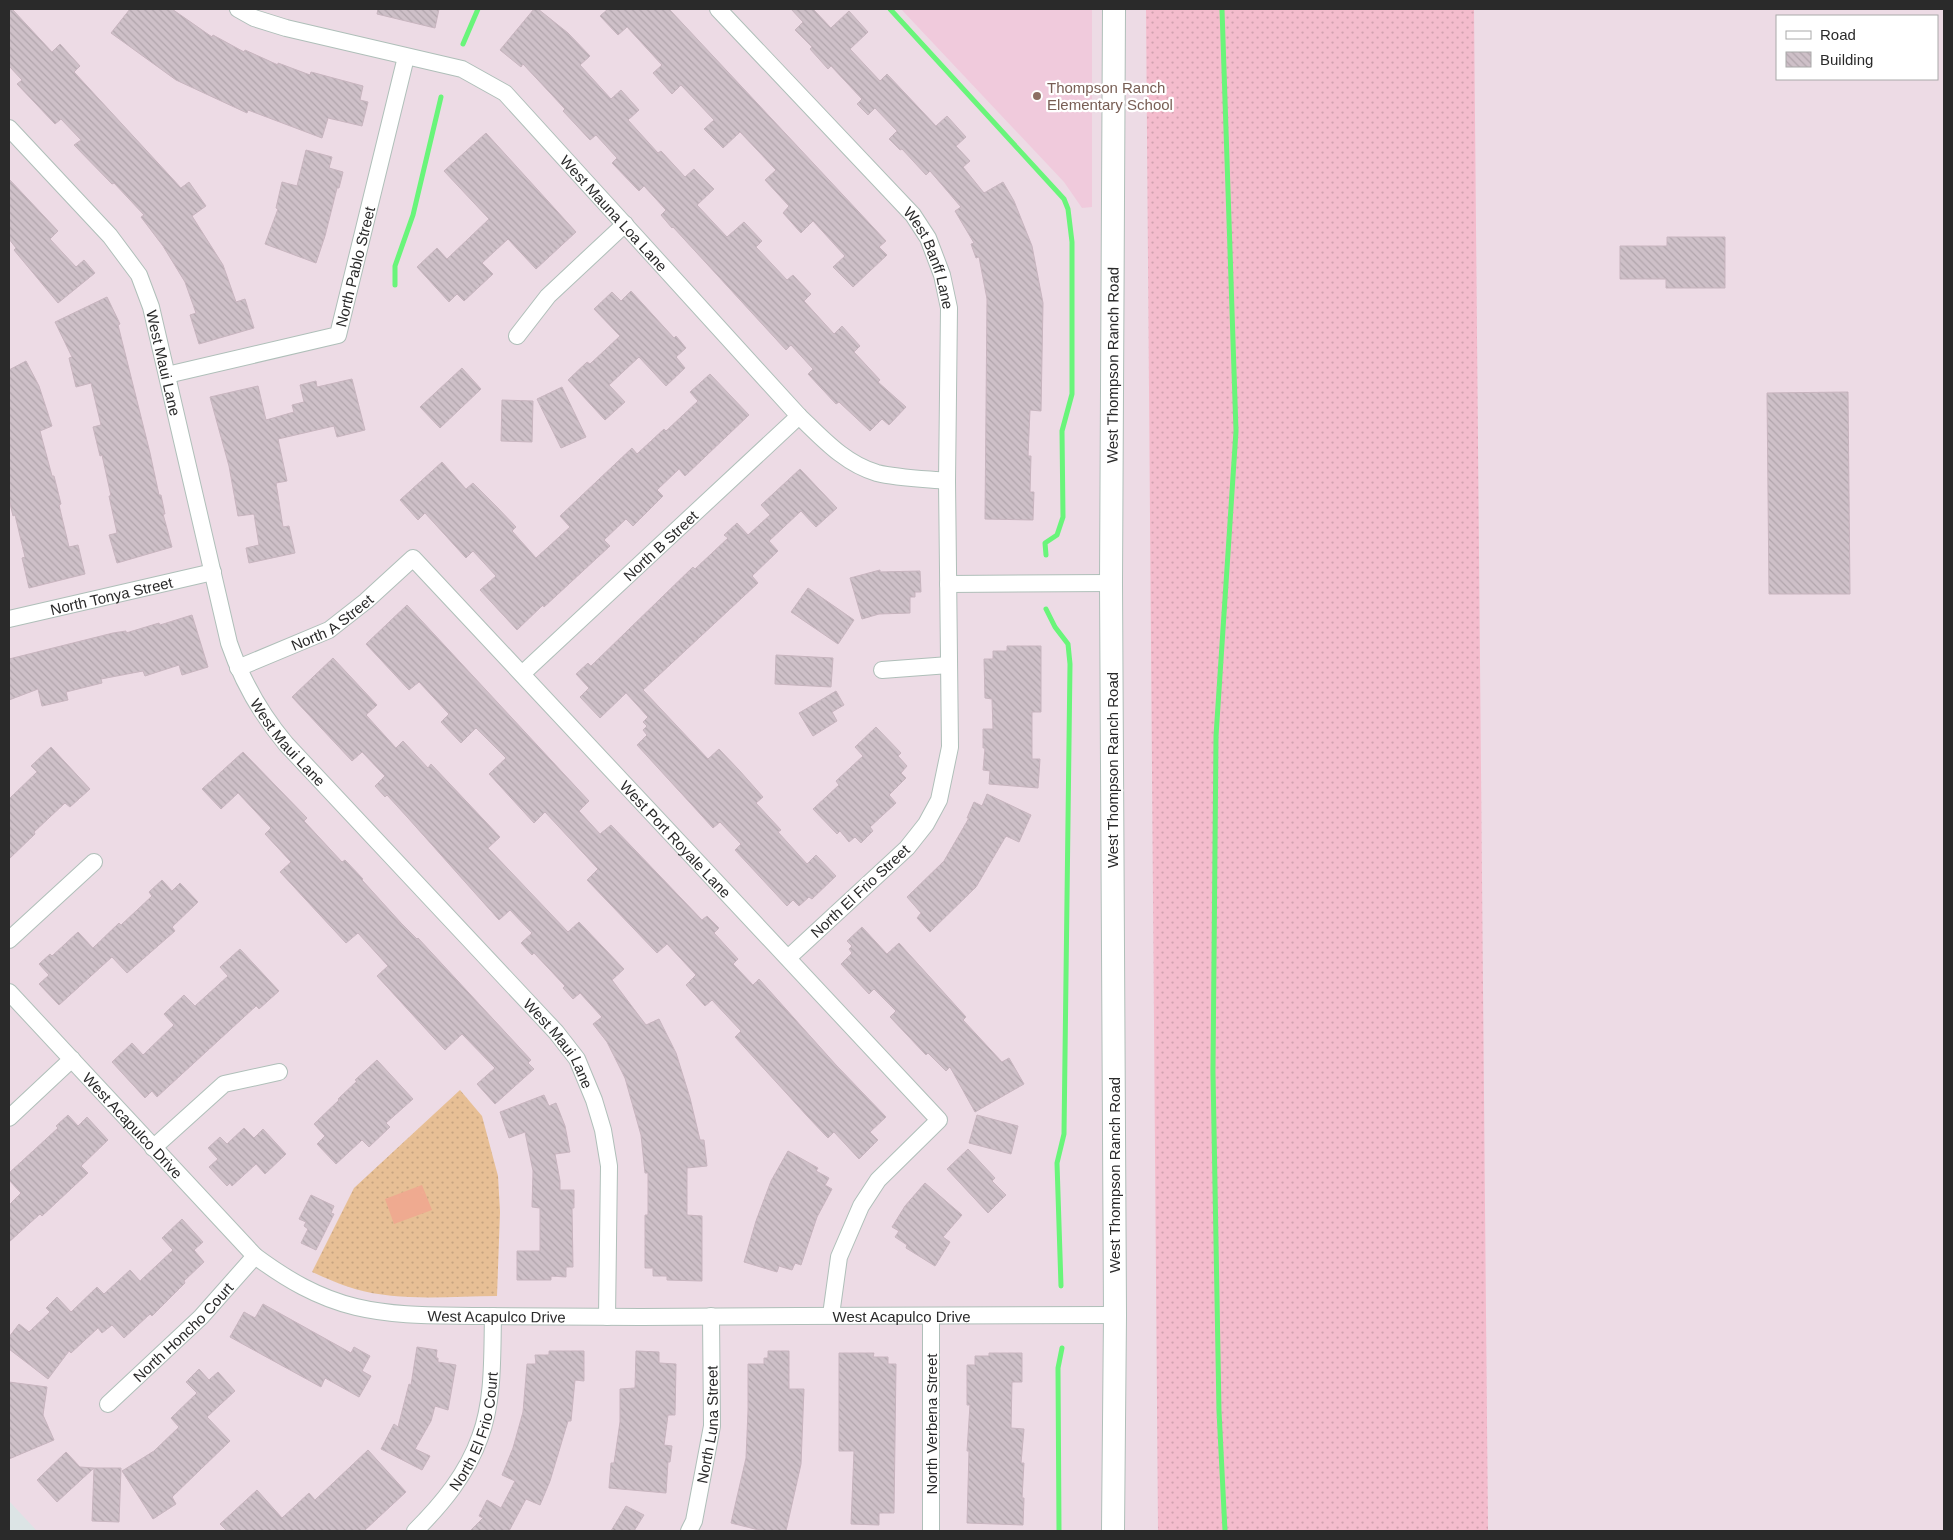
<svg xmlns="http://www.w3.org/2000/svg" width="1953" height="1540" font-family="Arial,sans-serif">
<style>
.industrial{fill:#dce4e5}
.education{fill:#f0cadc}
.grass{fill:url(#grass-dots)}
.sand{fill:url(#sand-dots)}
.pitch{fill:#efaa90}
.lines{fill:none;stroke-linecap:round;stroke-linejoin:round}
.stream{stroke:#69f57a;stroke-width:5}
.building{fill:url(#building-back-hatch);stroke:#c8b5bf}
.minor-casing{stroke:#afbfb9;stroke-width:18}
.secondary-casing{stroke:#afbfb9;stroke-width:24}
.minor{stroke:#fff;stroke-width:16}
.secondary{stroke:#fff;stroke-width:22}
.education-dot{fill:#8d6e63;stroke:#fff;stroke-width:2}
.labels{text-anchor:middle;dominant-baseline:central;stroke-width:4.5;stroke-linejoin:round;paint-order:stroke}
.education-label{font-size:15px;fill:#785e54;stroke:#fff;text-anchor:start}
.street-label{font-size:15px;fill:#2a2a2a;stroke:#fff}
</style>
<defs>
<pattern id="grass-dots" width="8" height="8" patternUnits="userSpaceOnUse" patternTransform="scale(1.25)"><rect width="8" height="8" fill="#e7bf95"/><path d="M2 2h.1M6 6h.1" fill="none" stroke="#c6a481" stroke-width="1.8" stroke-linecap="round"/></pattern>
<pattern id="sand-dots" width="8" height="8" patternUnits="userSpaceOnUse" patternTransform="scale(1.25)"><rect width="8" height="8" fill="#f4bccd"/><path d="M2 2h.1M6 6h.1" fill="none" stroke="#d1a2b0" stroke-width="1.8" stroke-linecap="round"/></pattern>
<pattern id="building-back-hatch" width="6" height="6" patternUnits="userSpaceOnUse" patternTransform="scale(1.25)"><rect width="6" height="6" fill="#cec0c8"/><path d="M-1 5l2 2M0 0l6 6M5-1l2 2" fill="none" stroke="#b1a5ac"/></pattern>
</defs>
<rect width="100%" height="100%" fill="#eddbe5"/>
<polygon class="industrial" points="9,1501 37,1531 9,1531"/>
<polygon class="education" points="901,9 1092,9 1092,207 1082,208 1064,182"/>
<path class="grass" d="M460,1090l22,26 16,60 2,36 -3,84c-46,0 -97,6 -142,-7 -14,-4 -29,-11 -43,-17l42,-84z"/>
<polygon class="sand" points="1146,9 1474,9 1488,1531 1158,1531"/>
<polygon class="pitch" points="422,1185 432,1210 394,1224 385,1199"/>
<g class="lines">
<g class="stream">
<polyline points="890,9 1064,199 1068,209 1072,242 1072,394 1062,431 1063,517 1057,535 1045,543 1046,555"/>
<polyline points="1222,9 1236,431 1216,736 1213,1072 1219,1411 1225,1531"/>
<polyline points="463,44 478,9"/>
<polyline points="395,285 395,266 413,215 441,97"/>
<polyline points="1046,609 1055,627 1068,644 1070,664 1064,1134 1057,1163 1061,1286"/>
<polyline points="1059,1531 1058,1368 1062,1348"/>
</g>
</g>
<g class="building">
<polygon points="9,9 12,9 52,52 60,44 80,66 74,72 181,188 189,182 206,206 192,216 223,265 236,302 245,299 254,328 199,344 190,315 196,313 185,282 163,246 141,217 144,215 114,183 112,184 74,145 81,140 61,119 55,124 17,84 22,80 9,66"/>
<polygon points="130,9 172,9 212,37 213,35 244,52 245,50 278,65 278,63 310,75 311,72 363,86 360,100 368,102 362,126 328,118 322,138 248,110 247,113 176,80 111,33"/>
<polygon points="378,9 439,9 435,28 377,14"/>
<polygon points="534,9 538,9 568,33 590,56 580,65 611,99 621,90 639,110 628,120 658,153 661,151 685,177 694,169 714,189 697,205 727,237 744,222 762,241 756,247 787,280 793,275 811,294 804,301 834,334 842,326 860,346 854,352 880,380 878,382 906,407 889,425 882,419 870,431 839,402 836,404 808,374 813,369 791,345 786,350 673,227 672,228 661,215 666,210 644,186 639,191 612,163 617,158 596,135 590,140 563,111 565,109 523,64 521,67 500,50"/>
<polygon points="608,9 669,9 886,241 879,247 887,255 853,287 833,267 845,256 813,221 801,233 783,213 789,206 765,180 776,170 740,132 723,148 704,129 714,120 681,85 672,94 653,73 662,65 627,27 618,35 600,16"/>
<polygon points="791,9 813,9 831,28 849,11 868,32 850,49 880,81 887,74 936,126 947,116 966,137 956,146 970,161 963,167 984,193 1003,182 1014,201 1032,246 1043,303 1041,411 1030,410 1028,456 1031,456 1030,492 1034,492 1033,520 985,519 987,299 979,257 976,258 971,244 974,243 955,211 961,207 930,171 926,175 902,149 900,150 889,139 897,131 875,108 868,115 857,104 862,99 831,66 828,69 810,49 812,47 795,30 803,22"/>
<polygon points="486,133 576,232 536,269 508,239 482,263 493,274 464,301 457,294 449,302 417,267 437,248 447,259 489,219 444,171"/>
<polygon points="306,150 332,157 329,168 343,172 339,188 337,188 325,236 316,263 265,244 278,209 276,208 282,182 297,186"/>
<polygon points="9,179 58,231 50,239 76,267 84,260 95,273 58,303 14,250 16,248 9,239"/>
<polygon points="1667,237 1725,237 1725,288 1666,288 1666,279 1620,279 1620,246 1667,246"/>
<polygon points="631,291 674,338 676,336 686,348 676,357 685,368 666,386 639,357 609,385 625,402 605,420 568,380 587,362 590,364 620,336 594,309 612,292 621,301"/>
<polygon points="107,297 120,324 118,325 150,453 159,495 161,495 165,514 163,514 172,547 117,563 109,535 117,533 109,496 111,496 102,455 100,456 93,427 101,425 91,383 76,387 69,358 72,357 55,322"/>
<polygon points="26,361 39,386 52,426 40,431 52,476 54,476 61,504 59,505 69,547 78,545 85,574 29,588 22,558 25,557 15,515 13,516 9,499 9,370"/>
<polygon points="462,368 481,389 440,428 420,407"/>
<polygon points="710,374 749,415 685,476 679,469 657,490 663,496 633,526 626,519 604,540 610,546 544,607 543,605 517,630 480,590 496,576 473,551 466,558 425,513 418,520 400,500 442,462 466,489 473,483 497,507 516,527 512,531 536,558 570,527 560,516 632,448 637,454 664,429 666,431 698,401 690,392"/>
<polygon points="352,379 365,430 337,437 334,426 278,439 287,481 276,483 283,527 289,526 295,553 249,563 246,548 259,545 254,514 238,516 229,466 210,397 258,386 266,420 294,412 292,405 304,402 300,385 316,381 317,387"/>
<polygon points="562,387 586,437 561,448 537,399"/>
<polygon points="1848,392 1850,594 1769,594 1767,393"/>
<polygon points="502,400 533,401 532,442 501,441"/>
<polygon points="800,469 837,508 816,527 801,511 769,541 778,551 752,576 758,583 643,690 708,759 719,749 739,770 763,797 756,803 781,830 778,832 807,864 816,855 836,876 812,899 809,897 799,906 793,900 787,906 735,850 741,844 720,822 713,828 637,745 647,735 643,730 647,726 643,722 648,717 626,693 600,718 580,697 589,688 576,674 588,663 591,666 693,567 695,569 728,538 724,535 737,523 748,535 770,515 761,505"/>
<polygon points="880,570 880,572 920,571 921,592 915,592 915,597 910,597 910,613 879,614 862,619 850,578"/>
<polygon points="808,588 854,620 838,644 791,612"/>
<polygon points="407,605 589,801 579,811 600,834 611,825 702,920 707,916 719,928 714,933 738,959 733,964 753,985 759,979 836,1065 886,1117 870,1132 878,1140 859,1159 834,1132 828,1138 808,1117 735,1037 741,1031 712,1000 705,1006 686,985 696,975 667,944 657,953 587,880 598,869 545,812 534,823 489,774 506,758 476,728 461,743 441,722 449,714 419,682 409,690 366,644"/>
<polygon points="192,615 208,667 182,675 179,665 145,676 143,671 101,679 102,683 66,692 68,700 42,706 38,689 9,700 9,659 113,633 126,631 126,633 159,623 160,625"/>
<polygon points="1007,646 1041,646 1041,712 1032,712 1032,759 1040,759 1038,788 989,784 990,771 983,770 985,748 983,748 983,729 993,729 992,699 985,698 984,659 993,659 993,651 1007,651"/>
<polygon points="776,655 833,658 831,687 775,684"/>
<polygon points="333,658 377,705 366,715 396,748 403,741 428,768 431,764 500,837 488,848 568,932 579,922 624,969 612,980 646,1025 659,1019 676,1053 690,1098 700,1140 704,1140 707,1166 687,1168 687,1215 702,1216 702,1281 667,1280 667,1276 653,1276 653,1268 645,1268 645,1215 648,1215 648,1173 645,1173 641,1135 625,1078 607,1042 593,1024 602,1017 580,993 573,999 563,988 565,986 534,953 532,955 521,943 532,933 510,910 499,920 408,818 387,795 385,797 375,786 385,776 362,752 352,761 292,697"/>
<polygon points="836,691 844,705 832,712 837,721 813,736 799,713"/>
<polygon points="876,727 901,753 898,756 907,766 901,773 906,778 889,795 896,803 870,827 873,831 861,843 855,837 849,842 840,831 837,834 813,809 839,785 836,781 863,756 855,747"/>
<polygon points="51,747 90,789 70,807 65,803 34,832 35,834 9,859 9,799 37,772 31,766"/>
<polygon points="243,752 307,818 304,821 342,862 345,860 363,879 362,880 401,923 417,939 418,938 531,1060 528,1063 534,1069 495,1104 477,1084 495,1068 462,1034 445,1050 377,976 388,966 358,933 346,943 280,872 291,862 265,834 271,828 238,793 221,809 202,789"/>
<polygon points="987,794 1031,815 1019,842 1006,836 976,887 930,932 917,918 921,913 907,897 944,861 969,818 967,818 974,802 982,806"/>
<polygon points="162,880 172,891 180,883 198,902 172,927 175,931 127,973 112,957 59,1005 39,984 49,975 39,964 50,954 52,956 78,932 93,948 119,923 121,925 152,896 149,892"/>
<polygon points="862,927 887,954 899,943 966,1017 963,1020 1002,1062 1009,1058 1024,1084 975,1112 950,1067 946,1071 928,1053 926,1055 890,1017 896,1011 874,989 869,994 841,964 852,953 849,949 852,946 847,941"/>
<polygon points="240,949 279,991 259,1009 256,1006 157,1097 152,1091 145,1098 112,1062 132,1043 143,1055 174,1025 164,1014 184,995 195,1006 228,976 220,967"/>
<polygon points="377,1060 413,1099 386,1123 390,1127 369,1147 362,1140 336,1164 317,1144 325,1136 314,1124 339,1100 338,1099 357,1081 355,1080"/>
<polygon points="544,1095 549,1106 556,1103 565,1126 570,1152 555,1154 560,1181 560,1190 574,1190 574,1208 572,1208 573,1267 566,1267 566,1277 551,1276 551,1280 517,1280 517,1251 540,1251 540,1208 532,1207 533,1171 525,1132 509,1138 500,1112"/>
<polygon points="68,1115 78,1126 87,1117 108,1140 81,1166 88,1173 42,1216 40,1214 9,1242 9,1205 21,1193 9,1180 9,1173 58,1128 56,1126"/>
<polygon points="977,1115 1018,1126 1011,1154 969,1143"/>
<polygon points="244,1128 254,1138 263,1129 286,1154 265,1174 256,1164 232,1186 230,1183 227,1186 209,1167 218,1159 208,1148 220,1137 227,1144"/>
<polygon points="968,1149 995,1178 992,1181 1006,1195 988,1213 947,1169"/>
<polygon points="788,1151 818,1168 816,1171 829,1178 825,1185 832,1189 817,1217 801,1265 795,1263 792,1270 779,1266 777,1272 744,1262 756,1221 771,1181"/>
<polygon points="925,1183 962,1215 943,1237 950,1242 935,1266 906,1248 907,1245 895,1237 899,1231 892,1227 905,1206"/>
<polygon points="311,1195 334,1206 331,1213 334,1214 316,1250 301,1243 308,1229 304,1226 306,1222 299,1219"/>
<polygon points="182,1219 203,1242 194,1250 204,1262 184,1281 185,1283 152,1316 150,1314 124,1338 112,1325 102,1333 98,1328 71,1353 69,1351 48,1379 9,1349 9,1337 19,1324 29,1332 50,1312 46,1308 57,1297 71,1312 97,1287 104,1294 130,1270 140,1281 173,1250 162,1238"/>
<polygon points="263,1304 351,1353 354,1347 370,1356 362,1371 371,1376 359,1397 325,1378 321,1387 230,1337 244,1312 255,1318"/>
<polygon points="417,1347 437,1350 436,1358 438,1358 438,1362 456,1365 448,1410 435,1406 431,1421 415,1449 430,1456 422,1470 381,1449 394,1424 398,1427 409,1384 411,1385"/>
<polygon points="549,1351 584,1351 584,1381 575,1380 571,1421 568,1421 550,1481 540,1505 526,1499 509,1531 470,1531 483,1518 479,1516 487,1500 501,1508 515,1481 502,1475 513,1448 523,1412 527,1364 536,1364 535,1355 549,1355"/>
<polygon points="636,1351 659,1352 659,1363 676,1364 675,1415 668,1415 664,1445 672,1446 670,1462 668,1462 666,1493 609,1488 611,1463 614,1463 620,1422 620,1389 635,1388"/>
<polygon points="768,1351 789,1351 789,1389 804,1389 801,1464 786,1531 763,1531 731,1523 746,1458 748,1411 748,1364 764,1364 764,1358 768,1358"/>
<polygon points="839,1353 874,1353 873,1357 888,1357 888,1364 896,1364 894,1513 879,1513 879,1525 851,1524 854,1451 839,1451"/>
<polygon points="989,1353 1022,1353 1022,1382 1012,1382 1011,1428 1024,1429 1021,1463 1024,1463 1022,1498 1024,1498 1023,1525 967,1523 969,1451 967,1451 970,1405 967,1405 967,1365 975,1365 975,1356 989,1356"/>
<polygon points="199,1369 209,1380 218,1372 235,1391 207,1417 230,1441 172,1497 176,1504 153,1519 122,1471 154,1451 179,1427 171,1418 197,1393 186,1382"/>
<polygon points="9,1382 47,1387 43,1415 54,1440 9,1459"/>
<polygon points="368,1450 406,1492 364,1531 227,1531 220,1524 257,1490 282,1518 309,1493 315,1500"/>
<polygon points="66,1452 80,1467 94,1468 57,1502 37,1480"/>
<polygon points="94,1468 121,1468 119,1522 92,1521"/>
<polygon points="626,1506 644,1515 634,1531 611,1531"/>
</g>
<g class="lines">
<defs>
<g id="minor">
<path id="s1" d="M238,9l16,9 32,10 176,41 43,24 294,323c23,22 46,48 78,57 20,5 49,6 70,8"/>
<path id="s2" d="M718,9l195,206 15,23 14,37 7,33 -2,173 3,266 -11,53 -13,24 -19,24 -119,110"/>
<path id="s3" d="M9,128l101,108 29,39 12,32 78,336c13,38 31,70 57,101l270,288 21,27 17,41 9,30 6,36 -2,151"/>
<polyline points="517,336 548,296 625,224"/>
<path id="s4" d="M167,375l171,-40 68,-278"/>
<polyline points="948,584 1111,583"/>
<path id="s5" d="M9,619l204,-47"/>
<path id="s6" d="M238,668l91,-38 37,-29 47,-43 526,562 -61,60 -17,26 -22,51 -8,58"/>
<polyline points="882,670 949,665"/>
<path id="s7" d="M522,674l277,-258"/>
<polyline points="9,940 94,862"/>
<path id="s8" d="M9,992l246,264c31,23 63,42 101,51 42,10 84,8 127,9 52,0 105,1 158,1 158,-2 315,0 474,-2"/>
<polyline points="9,1118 72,1059"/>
<polyline points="153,1148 224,1084 279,1072"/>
<path id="s9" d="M108,1404l93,-87 54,-61"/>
<path id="s10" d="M415,1531c27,-27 52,-57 65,-94 14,-37 12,-82 13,-121"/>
<path id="s11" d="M689,1531l5,-10 18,-95 -1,-110"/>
<polyline points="931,1531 931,1317"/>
</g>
<g id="secondary">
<path id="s12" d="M1113,1531l2,-216 -4,-732 3,-574"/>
</g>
</defs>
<use href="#minor" class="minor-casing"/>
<use href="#secondary" class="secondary-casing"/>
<use href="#minor" class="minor"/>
<use href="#secondary" class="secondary"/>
</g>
<circle class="education-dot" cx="1037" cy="96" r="5"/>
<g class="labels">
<g class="education-label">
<text x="1047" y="87">Thompson Ranch<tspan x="1047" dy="17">Elementary School</tspan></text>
</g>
<g class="street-label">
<text stroke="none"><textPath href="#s1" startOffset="444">West Mauna Loa Lane</textPath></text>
<text stroke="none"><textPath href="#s2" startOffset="330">West Banff Lane</textPath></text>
<text stroke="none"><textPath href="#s4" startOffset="246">North Pablo Street</textPath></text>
<text stroke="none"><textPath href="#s3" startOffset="288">West Maui Lane</textPath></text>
<text stroke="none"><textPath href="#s12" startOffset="1166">West Thompson Ranch Road</textPath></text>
<text stroke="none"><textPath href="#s7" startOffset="189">North B Street</textPath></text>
<text stroke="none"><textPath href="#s5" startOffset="105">North Tonya Street</textPath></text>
<text stroke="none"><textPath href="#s6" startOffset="105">North A Street</textPath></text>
<text stroke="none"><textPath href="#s3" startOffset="692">West Maui Lane</textPath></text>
<text transform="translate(1112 770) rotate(-90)">West Thompson Ranch Road</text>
<text stroke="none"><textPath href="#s6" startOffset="594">West Port Royale Lane</textPath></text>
<text transform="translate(860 891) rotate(-43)">North El Frio Street</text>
<text stroke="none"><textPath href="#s3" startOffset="1098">West Maui Lane</textPath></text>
<text stroke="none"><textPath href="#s8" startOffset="182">West Acapulco Drive</textPath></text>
<text transform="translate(1114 1175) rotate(-90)">West Thompson Ranch Road</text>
<text stroke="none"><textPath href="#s8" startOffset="616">West Acapulco Drive</textPath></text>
<text stroke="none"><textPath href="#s8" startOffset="1021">West Acapulco Drive</textPath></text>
<text stroke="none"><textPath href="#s9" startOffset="104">North Honcho Court</textPath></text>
<text stroke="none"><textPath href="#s11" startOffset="109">North Luna Street</textPath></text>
<text transform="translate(931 1424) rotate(-90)">North Verbena Street</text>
<text stroke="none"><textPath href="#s10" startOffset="119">North El Frio Court</textPath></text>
</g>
</g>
<rect width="1953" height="1540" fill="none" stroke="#2a2a2a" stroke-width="20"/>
<rect x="1776" y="15" width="162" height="65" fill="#ffffff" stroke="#aaaaaa"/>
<rect x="1786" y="31" width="25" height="8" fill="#ffffff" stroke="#aaaaaa"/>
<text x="1820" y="40" font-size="15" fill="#2a2a2a">Road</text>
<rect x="1786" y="52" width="25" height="15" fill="url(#building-back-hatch)" stroke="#aaaaaa"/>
<text x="1820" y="65" font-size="15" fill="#2a2a2a">Building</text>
</svg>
